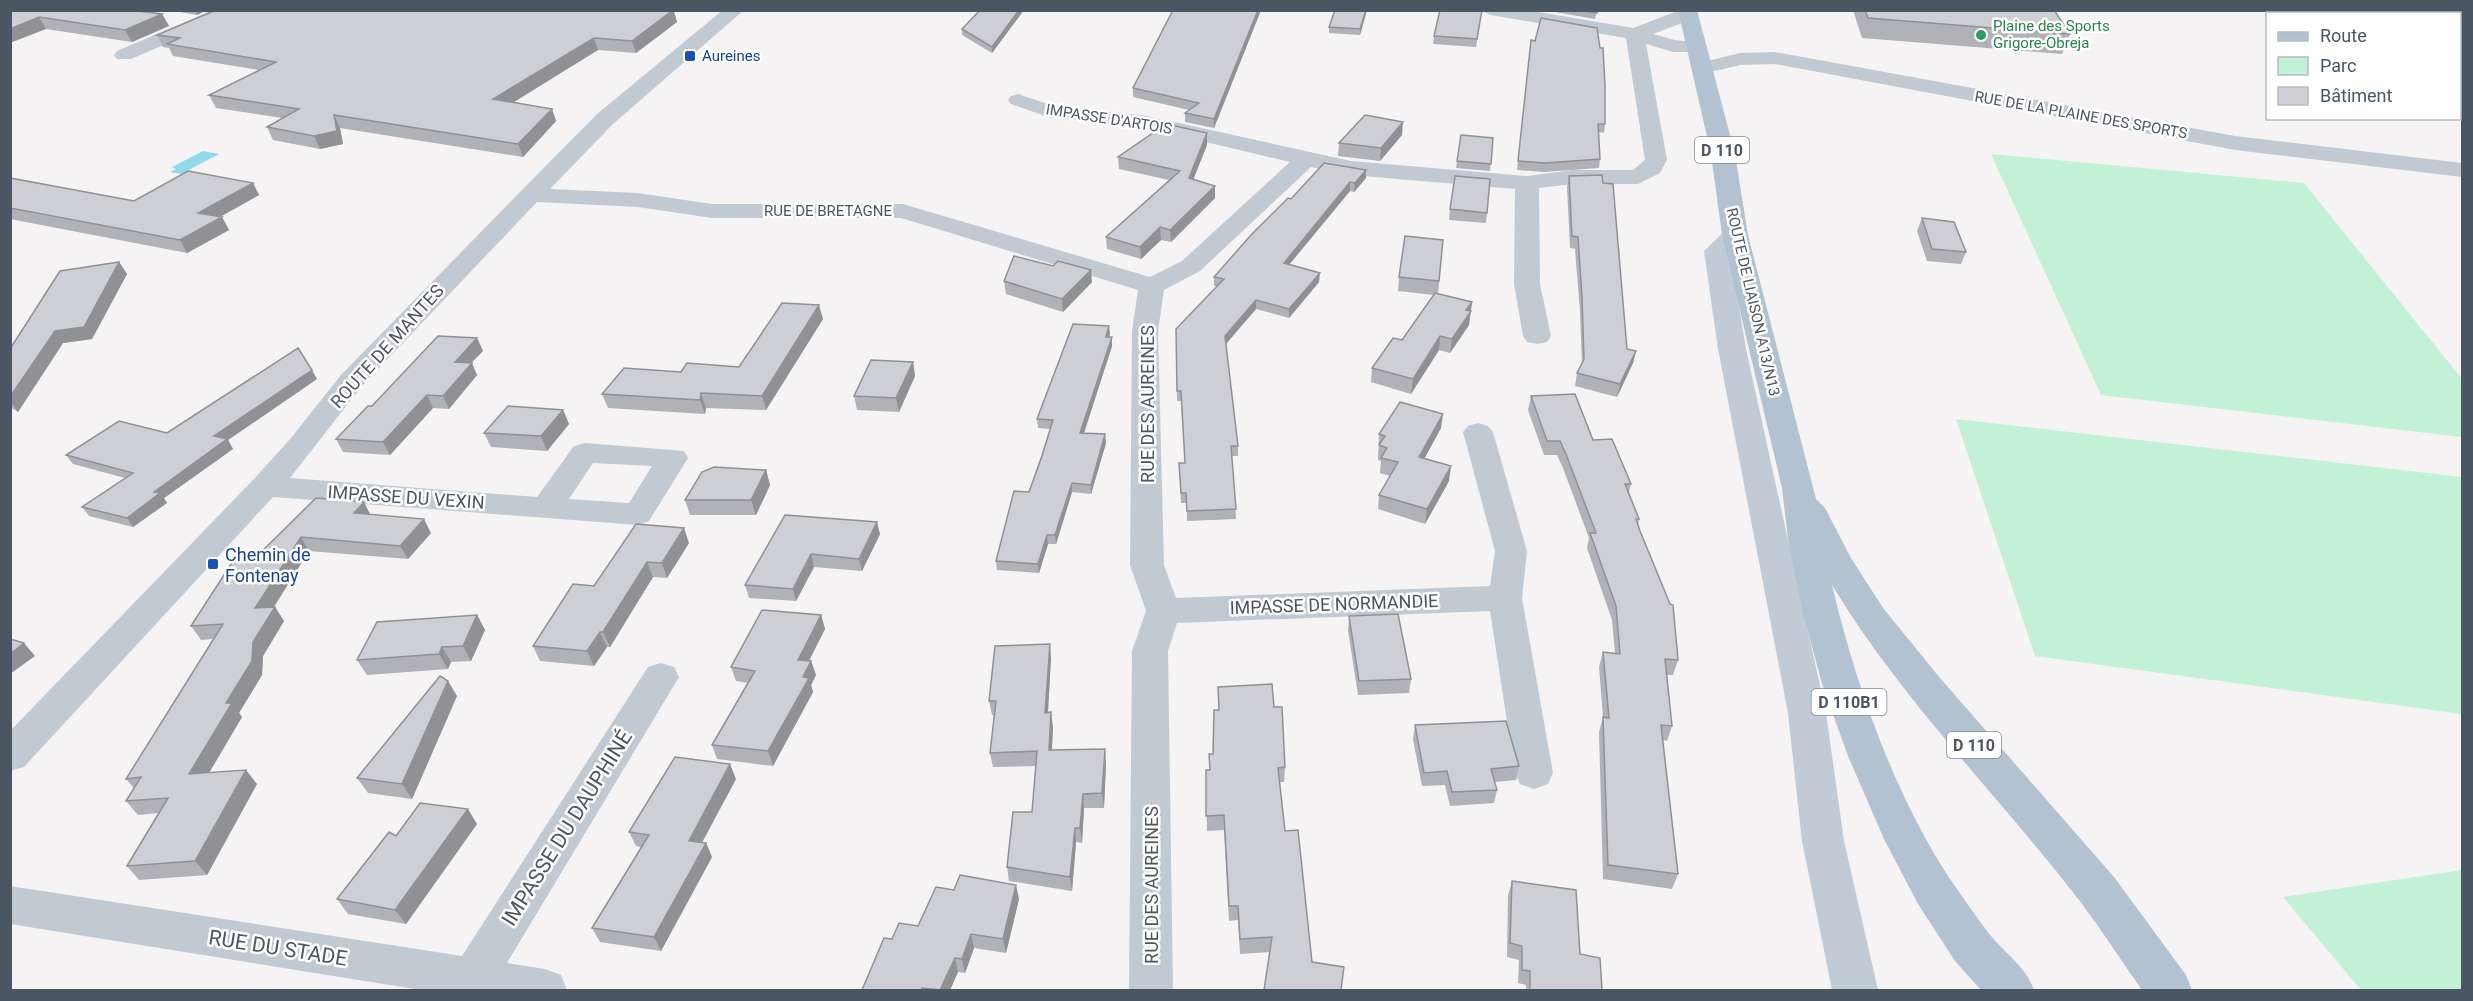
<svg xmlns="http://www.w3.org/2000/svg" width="2473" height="1001" font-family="Roboto,sans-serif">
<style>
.green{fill:#c3f1d5}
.water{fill:#90daee}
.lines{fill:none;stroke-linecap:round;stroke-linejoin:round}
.minor{fill:#c1cad2;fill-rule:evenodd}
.secondary{fill:#c1cbd6;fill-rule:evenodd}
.primary{fill:#b3c2d1;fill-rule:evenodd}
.motorway{fill:#8ba5c1;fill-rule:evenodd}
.wall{fill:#b0b2b7}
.shaded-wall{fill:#909195}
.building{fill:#cdcfd5;stroke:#909195;stroke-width:1.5}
.leisure-dot{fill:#2e9e5b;stroke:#fff;stroke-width:2}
.transit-dot{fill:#1a4fb4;stroke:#fff;stroke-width:2}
.labels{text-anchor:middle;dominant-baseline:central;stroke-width:5;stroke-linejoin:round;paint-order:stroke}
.far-leisure-label{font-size:15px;fill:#27864d;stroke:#fff;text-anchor:start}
.far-transit-label{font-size:15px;fill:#164399;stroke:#fff;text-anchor:start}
.far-street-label{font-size:15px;fill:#4a5661;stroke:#fff}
.shield{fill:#fff;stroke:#808990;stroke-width:1.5}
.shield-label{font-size:16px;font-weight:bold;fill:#4a5661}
.street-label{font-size:18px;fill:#4a5661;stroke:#fff}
.transit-label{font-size:18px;fill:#164399;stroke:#fff;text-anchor:start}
.near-street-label{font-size:21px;fill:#4a5661;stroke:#fff}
</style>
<rect width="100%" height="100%" fill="#f5f3f3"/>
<g class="green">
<polygon points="1991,154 2304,183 2462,379 2462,437 2101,395"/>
<polygon points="1956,419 2462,477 2462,714 2035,656"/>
<polygon points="2462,870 2462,990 2361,990 2283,897"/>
</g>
<polygon class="water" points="203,151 219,154 181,174 170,172 176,169 172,167"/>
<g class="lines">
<g class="minor">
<polygon points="213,10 239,10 236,14 131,59 117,59 114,55 117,51"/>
<path d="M723,10h21l-131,114 -63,65 88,4 74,11h191l247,73 32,-16 108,-99 -143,-34 -99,-11 -37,-13 -3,-4 3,-4 7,-2 33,11 96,11 204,45 176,15 46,-6h60l12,-10 -19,-122 -136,-23 -9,-5h46l106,18 47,-18h15l2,4 -2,4 -42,16 22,6 29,4 3,4 -3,4h-31l-27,-8 21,116 -7,13 -22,11h-65l-34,4 1,96 11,52 -4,6 -10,2 -10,-2 -4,-6 -9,-52 1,-95 -164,-14 -40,-8 -111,104 -36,19 -6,41 6,234 12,33 314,-12 5,-35 -32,-119 5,-6 10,-3 10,3 5,6 34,119 -5,47 31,175 -5,11 -14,5 -14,-5 -5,-11 -25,-162 -313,12 -9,28 5,339h-44l3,-339 14,-40 -16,-46 2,-234 6,-41 -237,-72h-189l-74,-11 -101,-5 -176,185 -71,91 247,19 37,-51 11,-3 99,8 4,7 -39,63 -11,4 -365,-28 -249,270 -14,4v-40l244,-252 37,-41 50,-63 181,-185 75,-76zM593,463l59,3 -23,37 -60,-4z"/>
<polygon points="1775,52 2235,136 2462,163 2462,177 2235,150 1775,64 1740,65 1702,74 1695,72 1692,68 1695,64 1740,53"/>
<polygon points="661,663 674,667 679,677 507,963 545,969 561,975 567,990 421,990 10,924 10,886 462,956 648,667"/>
</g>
<polygon class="secondary" points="1735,227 1744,230 1748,235 1730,253 1746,349 1826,713 1844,841 1878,990 1832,990 1802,841 1788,713 1718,349 1704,251 1726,230"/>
<path class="primary" d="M1678,10h19l38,144 13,81 68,264 9,9 26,50 32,50 57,70 174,199 72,98 6,15h-50c-20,-28 -39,-58 -60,-86 -82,-107 -180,-203 -250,-319 23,98 62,209 118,294 12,17 24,35 37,52 15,20 39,35 47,59h-53l-26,-29 -37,-57 -34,-65 -36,-83 -26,-72 -19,-71 -14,-66 -7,-59 -60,-253 -11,-81z"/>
<polygon class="motorway" points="2439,10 2459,10 2462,14 2460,17 2460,14 2441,14"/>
</g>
<g class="wall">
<polygon points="10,10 162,14 169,26 132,42 46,29"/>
<polygon points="168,10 207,10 197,15"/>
<polygon points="216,10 676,10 674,12 677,22 636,53 598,50 513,102 552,109 556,121 523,157 340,128 343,144 320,149 273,140 267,127 282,118 216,108 209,95 259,70 173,56 169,48 163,47 157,35"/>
<polygon points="1024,10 992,53 962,35 962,29"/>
<polygon points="1261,10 1214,128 1185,122 1185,113 1189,110 1133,97 1133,88"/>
<polygon points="1326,10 1367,10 1360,35 1329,33 1329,27 1335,12"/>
<polygon points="1482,10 1476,47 1433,44 1434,36"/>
<polygon points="1543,10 1597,10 1595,19"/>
<polygon points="1853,10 2054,10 2070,34 2062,54 1862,38"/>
<polygon points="1531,40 1605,124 1604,133 1599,132 1600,159 1599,168 1544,172 1517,170"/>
<polygon points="1207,133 1207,145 1193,180 1215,198 1171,242 1161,240 1141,259 1107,249 1106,237 1169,180 1119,169 1118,157"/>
<polygon points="1402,135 1380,161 1338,156 1339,143"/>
<polygon points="1461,135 1493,138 1490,171 1456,168"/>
<polygon points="1569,176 1603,183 1627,349 1636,351 1633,363 1617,397 1575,386 1577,373 1582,365 1580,311 1575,249 1570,248 1567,187"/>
<polygon points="10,178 134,201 253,183 259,195 220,217 222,217 229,230 187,253 10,219"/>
<polygon points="1366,178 1354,192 1350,191 1289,265 1319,282 1289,318 1256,309 1226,344 1238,446 1238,456 1232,456 1236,519 1187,521 1187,503 1181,503 1179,463 1185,463 1181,401 1177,401 1176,329 1217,286 1214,286 1214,277 1291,199"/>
<polygon points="1450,209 1487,213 1486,223 1449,220"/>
<polygon points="1922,218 1966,252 1961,264 1927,261 1917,231"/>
<polygon points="1443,240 1438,294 1472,302 1469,325 1450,353 1439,350 1411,394 1371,382 1372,368 1402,340 1434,295 1398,291 1399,277"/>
<polygon points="119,262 127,274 92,339 63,343 18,412 10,407 10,349"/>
<polygon points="1004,281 1092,282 1063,312 1006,294"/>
<polygon points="823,319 766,410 706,408 705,414 608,408 602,394 681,372 739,367"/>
<polygon points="1109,326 1109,337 1112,337 1112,346 1084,433 1105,434 1106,443 1091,494 1072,492 1056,544 1048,544 1039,573 997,570 996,561 1029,492 1050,429 1038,428 1037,419"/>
<polygon points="477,338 483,351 471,363 477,375 449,409 433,408 390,455 343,452 336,439 372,406"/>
<polygon points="913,362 915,376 899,412 857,410 854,396"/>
<polygon points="317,379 228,440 233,449 164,498 167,503 133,527 89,516 82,507 125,478 73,464 66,455 167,433"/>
<polygon points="1531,396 1593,440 1631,484 1629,492 1639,519 1638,525 1678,660 1673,675 1667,675 1672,726 1667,741 1663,740 1678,874 1672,889 1603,879 1599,732 1603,717 1599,667 1603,652 1615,653 1612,620 1587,548 1589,538 1563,468 1557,455 1544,455 1528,410"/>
<polygon points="563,410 569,424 547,451 491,447 484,433"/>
<polygon points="1441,428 1424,459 1449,481 1425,524 1378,509 1379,495 1390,476 1380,473 1381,461 1378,460 1379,434"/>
<polygon points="766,470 770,485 756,515 690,515 685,500"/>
<polygon points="316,498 431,533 408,559 309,551 274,607 275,607 284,621 263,656 262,675 239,713 242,717 209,773 257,784 207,875 139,880 127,866 159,813 138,815 126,801 134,788 126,779 213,639 201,640 191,626 253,560"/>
<polygon points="785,515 880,534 862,571 814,567 796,601 749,598 745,585"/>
<polygon points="689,543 667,578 653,577 610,647 607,647 594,666 540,661 533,646 594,586"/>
<polygon points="477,615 485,630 471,661 451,662 448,669 367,675 357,660"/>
<polygon points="821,615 825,629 809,661 811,661 816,675 811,685 813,692 773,766 717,759 712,745 748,683 736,681 731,667"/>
<polygon points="1349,616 1411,679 1409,693 1358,695 1348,630"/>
<polygon points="1051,658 1048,713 1053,727 1052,750 1106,763 1104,808 1084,808 1082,843 1076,842 1072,891 1009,881 1007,867 1032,812 1036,766 993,767 990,753 994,715 992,715 989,701"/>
<polygon points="457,696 412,799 368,793 357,778"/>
<polygon points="1274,707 1285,767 1284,782 1279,782 1285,831 1312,962 1341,990 1270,952 1240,954 1238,920 1229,921 1224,830 1207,831 1206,770 1210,770 1209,754 1213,754"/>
<polygon points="1415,725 1519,766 1516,780 1495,782 1497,790 1494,803 1450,806 1445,785 1422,786 1413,739"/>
<polygon points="736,779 702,843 706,843 712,857 661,951 600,942 592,928 641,847 636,846 629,832"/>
<polygon points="477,824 406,924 348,914 337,899 396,836"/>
<polygon points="1512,881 1580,954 1602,990 1526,990 1526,985 1518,983 1519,960 1507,957 1508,895"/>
<polygon points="1019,899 1006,953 974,948 965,973 958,972 950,990 862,990 918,926"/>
</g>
<g class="shaded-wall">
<polygon points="195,10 207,10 197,15"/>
<polygon points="658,10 676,10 674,12 677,22 636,53 632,41"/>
<polygon points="1019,10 1024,10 992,53 992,47"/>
<polygon points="1258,10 1261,10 1214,128 1214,119"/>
<polygon points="1366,10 1367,10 1360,35 1360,29"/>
<polygon points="162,14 169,26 132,42 125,30"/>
<polygon points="39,17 46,29 10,43 10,29"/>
<polygon points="594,38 598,50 498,112 493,99"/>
<polygon points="552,109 556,121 523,157 518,144"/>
<polygon points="334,115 340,128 343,144 320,149 314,136"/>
<polygon points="1403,122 1402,135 1380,161 1381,148"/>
<polygon points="1207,133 1207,145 1189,190 1189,178"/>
<polygon points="1366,170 1366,178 1354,192 1355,183"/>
<polygon points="1350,182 1350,191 1283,272 1284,263"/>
<polygon points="253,183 259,195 205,225 198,213"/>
<polygon points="1215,186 1215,198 1171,242 1170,230"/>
<polygon points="222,217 229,230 187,253 180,240"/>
<polygon points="1160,227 1161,240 1141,259 1140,247"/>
<polygon points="119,262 127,274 92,339 63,343 18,412 10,401 10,397 55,331"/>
<polygon points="1091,270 1092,282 1063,312 1062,299"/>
<polygon points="1320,273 1319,282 1289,318 1289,309"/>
<polygon points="1256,300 1256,309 1225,345 1225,336"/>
<polygon points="1472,302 1469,325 1450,353 1452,339 1466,310"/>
<polygon points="819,305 823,319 766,410 762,396"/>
<polygon points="1109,326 1110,334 1107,345 1106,337"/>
<polygon points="1440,336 1439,350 1411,394 1413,379"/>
<polygon points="1112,337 1112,346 1081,442 1080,433"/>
<polygon points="477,338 483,351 460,374 455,362"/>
<polygon points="1636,351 1633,363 1617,397 1620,384"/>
<polygon points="913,362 915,376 899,412 896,398"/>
<polygon points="472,363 477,375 449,409 443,396"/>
<polygon points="312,370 317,379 228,440 233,449 164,498 167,503 133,527 127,518 214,436"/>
<polygon points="701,393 706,408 705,414 700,400"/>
<polygon points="427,395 433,408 390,455 383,442"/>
<polygon points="563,410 569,424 547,451 541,436"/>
<polygon points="1443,414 1441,428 1417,472 1419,457"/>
<polygon points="1105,434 1106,443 1091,494 1091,485"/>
<polygon points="1451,466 1449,481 1425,524 1427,509"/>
<polygon points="766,470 770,485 756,515 751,500"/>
<polygon points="1072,483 1072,492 1056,544 1055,535"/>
<polygon points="364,502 371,516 354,513"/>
<polygon points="424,519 431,533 408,559 400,546"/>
<polygon points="877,522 880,534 862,571 859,559"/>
<polygon points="684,528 689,543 667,578 662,563"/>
<polygon points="1047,535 1048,544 1039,573 1038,564"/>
<polygon points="301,537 309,551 264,622 255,608"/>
<polygon points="811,554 814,567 796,601 793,589"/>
<polygon points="647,562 653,577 610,647 603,632"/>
<polygon points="275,607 284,621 263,656 262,675 239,713 242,717 200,788 189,774 226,703 253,642"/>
<polygon points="477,615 485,630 471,661 463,646"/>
<polygon points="821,615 825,629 802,674 798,660"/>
<polygon points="600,632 607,647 594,666 587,651"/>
<polygon points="24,643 35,656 10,674 10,654"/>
<polygon points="1050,644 1051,658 1047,727 1045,713"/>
<polygon points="442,647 451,662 448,669 439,654"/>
<polygon points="811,661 816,675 811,685 813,692 773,766 768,751 803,677"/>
<polygon points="448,681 457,696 412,799 402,784"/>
<polygon points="1051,712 1053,727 1051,764 1049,750"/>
<polygon points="1105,749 1106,763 1104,808 1102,793"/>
<polygon points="730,764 736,779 695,855 689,841"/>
<polygon points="246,770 257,784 207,875 195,861"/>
<polygon points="1083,794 1084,808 1082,843 1080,828"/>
<polygon points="468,809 477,824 406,924 395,910"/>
<polygon points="1075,828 1076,842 1072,891 1070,877"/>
<polygon points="706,843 712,857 661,951 654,937"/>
<polygon points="1016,885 1019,899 1006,953 1003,939"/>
<polygon points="971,934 974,948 965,973 962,959"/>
<polygon points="955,958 958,972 950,990 940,990"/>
</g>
<g class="building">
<polygon points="10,10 130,10 162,14 125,30 39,17 10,29"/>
<polygon points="216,10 673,10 632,41 594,38 493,99 552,109 518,144 334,115 337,131 314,136 267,127 299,109 209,95 276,62 167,44 180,38 157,35"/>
<polygon points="980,10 1019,10 992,47 962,29"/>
<polygon points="1173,10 1258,10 1214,119 1185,113 1199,103 1133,88"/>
<polygon points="1335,10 1366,10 1360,29 1329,27"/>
<polygon points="1440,10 1482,10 1477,39 1434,36"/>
<polygon points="1579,10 1597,10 1597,13"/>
<polygon points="1865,10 2054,10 2070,34 1868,18"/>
<polygon points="1541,18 1597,28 1600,48 1603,48 1605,85 1605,124 1598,124 1600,159 1545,163 1518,161 1531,40 1535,41"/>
<polygon points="1365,115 1403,122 1381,148 1339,143"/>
<polygon points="1166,124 1207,133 1189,178 1215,186 1170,230 1160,227 1140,247 1106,237 1180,171 1118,157"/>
<polygon points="1461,135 1493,138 1491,164 1457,161"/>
<polygon points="1324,163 1366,170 1355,183 1350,182 1284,263 1320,273 1289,309 1256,300 1225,336 1238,446 1231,446 1236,509 1187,511 1186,493 1181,493 1179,463 1185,463 1181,391 1177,391 1176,329 1224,279 1214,277 1251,235 1288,198 1291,199"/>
<polygon points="188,171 253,183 198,213 222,217 180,240 10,208 10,178 134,201"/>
<polygon points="1602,175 1603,183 1613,184 1627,349 1636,351 1620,384 1577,373 1584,359 1582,298 1578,237 1572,236 1569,176"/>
<polygon points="1455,176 1490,179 1487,213 1450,209"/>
<polygon points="1922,218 1954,222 1966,252 1932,249"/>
<polygon points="1405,236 1443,240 1439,281 1399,277"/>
<polygon points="1014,256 1053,266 1058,261 1091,270 1062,299 1004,281"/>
<polygon points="119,262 84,327 55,331 10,397 10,349 60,271"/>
<polygon points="1435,293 1472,302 1466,310 1471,311 1452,339 1440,336 1413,379 1372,368 1393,338 1402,340"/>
<polygon points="782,303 819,305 762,396 701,393 700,400 602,394 624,368 681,372 687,363 739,367"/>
<polygon points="1073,324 1109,326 1106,337 1112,337 1080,433 1105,434 1091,485 1072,483 1055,535 1047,535 1038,564 996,561 1014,491 1029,492 1042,456 1053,420 1037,419"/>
<polygon points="438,336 477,338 455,362 472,363 443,396 427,395 383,442 336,439 368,406 372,406"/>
<polygon points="298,348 312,370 214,436 227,439 154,492 160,493 127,518 82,507 133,473 66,455 119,421 167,433"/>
<polygon points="871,360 913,362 896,398 854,396"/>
<polygon points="1575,394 1593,440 1612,439 1631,484 1625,484 1639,519 1636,519 1640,531 1670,604 1673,605 1678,660 1665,659 1672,726 1661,725 1678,874 1608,865 1603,717 1609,718 1603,652 1620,654 1616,606 1590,533 1596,533 1566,454 1560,441 1547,441 1531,396"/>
<polygon points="1400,402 1443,414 1419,457 1451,466 1427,509 1379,495 1398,462 1381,458 1387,448 1379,445 1385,436 1379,434"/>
<polygon points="508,406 563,410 541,436 484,433"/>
<polygon points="714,467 766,470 751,500 685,500 702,472"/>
<polygon points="316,498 364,502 354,513 424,519 400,546 301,537 255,608 275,607 253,642 252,661 226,703 232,703 189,774 246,770 195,861 127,866 168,798 126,801 141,777 126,779 223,624 191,626 233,561 253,560"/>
<polygon points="785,515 877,522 859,559 811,554 793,589 745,585"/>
<polygon points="636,524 684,528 662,563 647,562 603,632 600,632 587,651 533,646 573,584 594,586"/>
<polygon points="762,610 821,615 798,660 811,661 803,677 809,678 768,751 712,745 755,671 731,667"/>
<polygon points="1398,614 1411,679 1359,681 1349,616"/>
<polygon points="477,615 463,646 442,647 439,654 357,660 377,622"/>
<polygon points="10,639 24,643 10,654"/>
<polygon points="1050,644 1045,713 1051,712 1049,750 1105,749 1102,793 1083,794 1080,828 1075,828 1070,877 1007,867 1013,812 1032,812 1037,751 990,753 996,701 989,701 995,646"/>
<polygon points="440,676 448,681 402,784 357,778"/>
<polygon points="1272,684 1274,707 1282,707 1285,767 1278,768 1285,831 1298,830 1312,962 1344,967 1341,990 1264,990 1272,937 1240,939 1238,906 1229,906 1224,815 1206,816 1206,770 1210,770 1209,754 1213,754 1214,710 1219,710 1218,687"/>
<polygon points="1506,721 1519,766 1491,769 1497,790 1452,792 1447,771 1424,773 1415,725"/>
<polygon points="675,757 730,764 689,841 706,843 654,937 592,928 649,835 629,832"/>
<polygon points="420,803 468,809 395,910 337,899 389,832 396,836"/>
<polygon points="960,875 1016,885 1003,939 971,934 962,959 955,958 940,990 922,988 921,990 862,990 884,938 892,939 899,923 918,926 936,887 954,890"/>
<polygon points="1512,881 1576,890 1580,954 1600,958 1602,990 1530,990 1530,971 1522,970 1522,946 1510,943"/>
</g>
<circle class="leisure-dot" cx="1981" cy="35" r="6"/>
<g class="transit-dot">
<rect x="684" y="50" width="12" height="12" rx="3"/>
<rect x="207" y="558" width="12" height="12" rx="3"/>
</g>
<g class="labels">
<g class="far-leisure-label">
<text x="1993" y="26">Plaine des Sports<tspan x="1993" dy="17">Grigore-Obreja</tspan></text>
</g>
<g class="far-transit-label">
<text x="702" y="56">Aureines</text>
</g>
<g class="far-street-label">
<text transform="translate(2081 115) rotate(10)">RUE DE LA PLAINE DES SPORTS</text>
<text transform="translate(1109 119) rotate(9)">IMPASSE D'ARTOIS</text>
<text x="828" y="211">RUE DE BRETAGNE</text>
<text transform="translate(1753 302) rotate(77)">ROUTE DE LIAISON A13/N13</text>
</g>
<g class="shield">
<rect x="1695" y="137" width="54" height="26" rx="4.5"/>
<rect x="1811.5" y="689" width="75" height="26" rx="4.5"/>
<rect x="1947" y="732" width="54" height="26" rx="4.5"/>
</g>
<g class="shield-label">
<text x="1722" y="150">D 110</text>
<text x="1849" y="702">D 110B1</text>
<text x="1974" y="745">D 110</text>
</g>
<g class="street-label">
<text transform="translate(387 346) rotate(-48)">ROUTE DE MANTES</text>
<text transform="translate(1147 404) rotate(-90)">RUE DES AUREINES</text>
<text transform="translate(406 497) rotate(4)">IMPASSE DU VEXIN</text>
<text transform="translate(1334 604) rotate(-2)">IMPASSE DE NORMANDIE</text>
<text transform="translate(1151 885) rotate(-90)">RUE DES AUREINES</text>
</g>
<g class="transit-label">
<text x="225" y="554">Chemin de<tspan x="225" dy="21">Fontenay</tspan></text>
</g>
<g class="near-street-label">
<text transform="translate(567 828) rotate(-58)">IMPASSE DU DAUPHINÉ</text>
<text transform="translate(278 948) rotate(9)">RUE DU STADE</text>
</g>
</g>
<rect width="2473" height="1001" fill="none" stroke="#4a5661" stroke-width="24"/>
<rect x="2266" y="12" width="195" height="108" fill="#ffffff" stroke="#b7bbc0" stroke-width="1.5"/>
<rect x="2278" y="32" width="30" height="9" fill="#b3c2d1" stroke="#b7bbc0" stroke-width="1.5"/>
<text x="2320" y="42" font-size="18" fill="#4a5661">Route</text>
<rect x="2278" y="57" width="30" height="18" fill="#c3f1d5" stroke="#b7bbc0" stroke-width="1.5"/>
<text x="2320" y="72" font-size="18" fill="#4a5661">Parc</text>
<rect x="2278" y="87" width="30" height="18" fill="#cdcfd5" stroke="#b7bbc0" stroke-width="1.5"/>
<text x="2320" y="102" font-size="18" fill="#4a5661">Bâtiment</text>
</svg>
